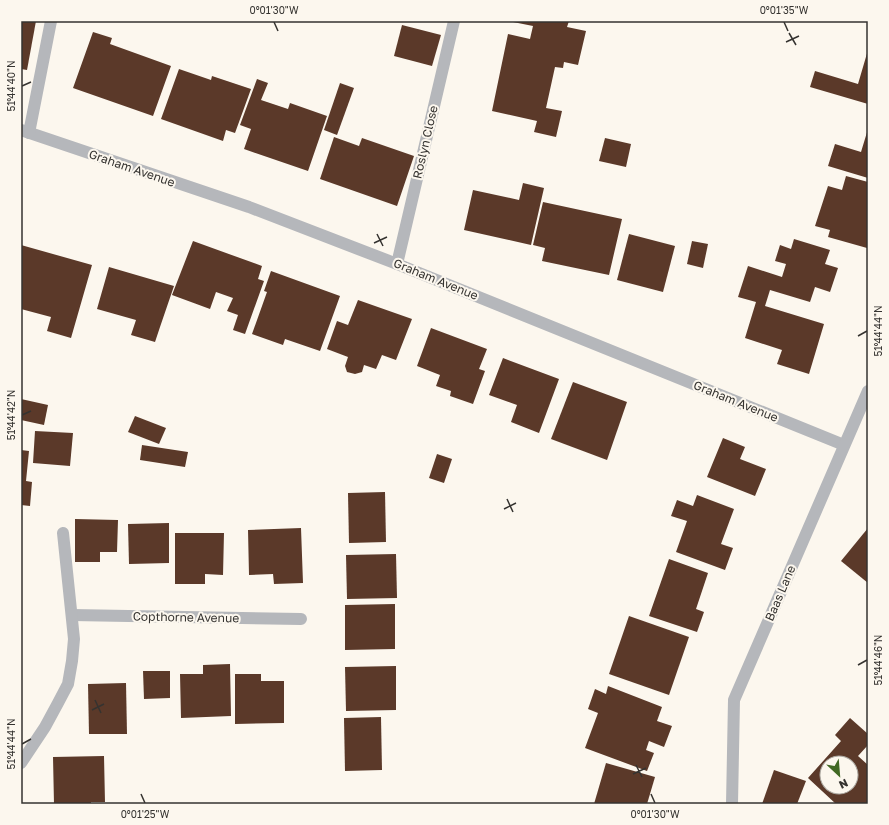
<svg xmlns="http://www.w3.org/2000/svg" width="889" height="825" font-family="'Golos Text',sans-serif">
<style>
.building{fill:#5b3929;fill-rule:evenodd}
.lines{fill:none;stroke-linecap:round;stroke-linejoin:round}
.minor{stroke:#b5b7bb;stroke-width:12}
.ticks{fill:none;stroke:#353330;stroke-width:1.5}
.labels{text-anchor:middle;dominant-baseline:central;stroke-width:4;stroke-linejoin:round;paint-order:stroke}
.street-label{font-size:12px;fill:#353330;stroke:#fcf7ee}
.neatline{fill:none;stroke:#353330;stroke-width:1.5}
.ticks-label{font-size:10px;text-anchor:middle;fill:#353330}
</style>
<rect width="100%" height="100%" fill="#fcf7ee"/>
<g class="building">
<polygon points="21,21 36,21 27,70 21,69"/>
<polygon points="513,21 569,21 567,27 586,31 578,65 564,62 563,68 555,67 546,108 562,111 556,137 534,132 537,121 492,111 508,34 530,39 533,26 513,22"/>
<polygon points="402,25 441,35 432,66 394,56"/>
<polygon points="93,32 112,38 110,44 171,66 153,116 73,88"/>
<polygon points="868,50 868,104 810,87 815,71 858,84"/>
<polygon points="179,69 211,80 212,76 251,89 235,133 226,130 223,141 161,119"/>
<polygon points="257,79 268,83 261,100 288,109 290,103 327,116 308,171 244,149 251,129 240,125"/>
<polygon points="340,83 354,88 337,135 324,130"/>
<polygon points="868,129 868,178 828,166 835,144 861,152"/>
<polygon points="334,137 359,146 362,138 414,156 397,206 320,179"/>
<polygon points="605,138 631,144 626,167 599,161"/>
<polygon points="846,176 868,182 868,245 867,248 828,237 830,230 815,226 828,186 842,190"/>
<polygon points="523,183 544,188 531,245 464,230 473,190 519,200"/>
<polygon points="543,202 622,219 609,275 542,261 545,248 533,245"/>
<polygon points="629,234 675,246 663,292 617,280"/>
<polygon points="794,239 830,250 825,264 838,268 830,292 815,287 810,302 770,290 765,306 824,324 809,374 777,364 782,350 745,338 756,302 738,297 748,266 782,277 786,264 775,261 780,245 791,249"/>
<polygon points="193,241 262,266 258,279 264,281 245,334 233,330 238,315 227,311 233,298 216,292 210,309 172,295"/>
<polygon points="692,241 708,244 703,268 687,264"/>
<polygon points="21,245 92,265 71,338 47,331 51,317 21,309"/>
<polygon points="109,267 174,286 160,327 155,342 131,335 136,320 97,309"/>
<polygon points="271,271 340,296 320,351 285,339 283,345 252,334 267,292 264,291"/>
<polygon points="358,300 412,319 396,360 382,355 376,369 364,365 362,372 355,374 347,372 345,366 348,357 327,349 337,321 348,325"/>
<polygon points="431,328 487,349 479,369 485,371 473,404 450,396 451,391 436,386 440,375 417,366"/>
<polygon points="503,358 559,379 539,433 511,422 517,405 489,395"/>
<polygon points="573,382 627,402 607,460 551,439"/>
<polygon points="21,399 48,405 44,425 21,420"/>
<polygon points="135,416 166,428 159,444 128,432"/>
<polygon points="35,431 73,433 70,466 33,463"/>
<polygon points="723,438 745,447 740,459 766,469 755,496 707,477"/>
<polygon points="142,445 188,452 185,467 140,460"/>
<polygon points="21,450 29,451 26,481 32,482 30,506 21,505"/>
<polygon points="437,454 452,459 444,483 429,478"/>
<polygon points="385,492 386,542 349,543 348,493"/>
<polygon points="697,495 734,509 721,544 733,548 725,570 676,552 687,521 671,516 677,500 693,506"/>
<polygon points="75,519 118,520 117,552 100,552 100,562 75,562"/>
<polygon points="169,523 169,563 129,564 128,524"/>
<polygon points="301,528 303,583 274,584 273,574 249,575 248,530"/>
<polygon points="868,528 868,583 841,561"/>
<polygon points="175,533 224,533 223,575 205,574 205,584 175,584"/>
<polygon points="396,554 397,598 347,599 346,555"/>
<polygon points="669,559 708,573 696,609 704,612 697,632 649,616"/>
<polygon points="395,604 395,649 345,650 345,605"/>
<polygon points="629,616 689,637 669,695 609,674"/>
<polygon points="230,664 231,716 181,718 180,674 203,674 203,665"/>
<polygon points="396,666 396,710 346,711 345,667"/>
<polygon points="143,671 170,671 170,698 144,699"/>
<polygon points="235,674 261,674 261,681 284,681 284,723 235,724"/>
<polygon points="126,683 127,734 89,734 88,684"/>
<polygon points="608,686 662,707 657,721 672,726 664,747 649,741 646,750 654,753 647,771 585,748 598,713 588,709 595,689 606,694"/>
<polygon points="381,717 382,770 345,771 344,718"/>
<path d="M850,718l18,16v11l-10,11 10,9v39h-32l-28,-26 33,-37 -6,-6zM827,763h24v24h-24z"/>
<polygon points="104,756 105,802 91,802 91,804 54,804 53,757"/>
<polygon points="606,763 655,777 647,804 594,804"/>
<polygon points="774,770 806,781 797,804 762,804"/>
</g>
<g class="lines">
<g class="minor">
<polyline points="21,130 249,207 397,264 844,445"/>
<polyline points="29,133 51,21"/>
<polyline points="397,264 454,21"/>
<polyline points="72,615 301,619"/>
<polyline points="21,763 45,727 58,703 68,684 72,661 74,639 63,533"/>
<polyline points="732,804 734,700 868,391"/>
</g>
</g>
<path class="ticks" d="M274,22l4,9M784,22l4,9M789,33l7,12M786,42l13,-6M22,86l9,-4M377,234l6,12M374,243l13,-6M858,336l9,-5M22,415l9,-4M507,499l6,13M504,509l12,-6M858,665l9,-5M95,700l6,13M92,710l12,-6M22,744l9,-5M636,765l6,12M633,774l13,-6M141,794l4,9M651,794l4,9"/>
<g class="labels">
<g class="street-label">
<text transform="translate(425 142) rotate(-77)">Roslyn Close</text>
<text transform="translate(132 168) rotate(19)">Graham Avenue</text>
<text transform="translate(436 279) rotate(22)">Graham Avenue</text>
<text transform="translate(736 401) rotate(22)">Graham Avenue</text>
<text transform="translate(780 593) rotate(-67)">Baas Lane</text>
<text transform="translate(186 617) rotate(1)">Copthorne Avenue</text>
</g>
</g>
<rect width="889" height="825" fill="none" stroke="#fcf7ee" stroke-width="44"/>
<g transform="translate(839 775) rotate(154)"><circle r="19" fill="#fcf7ee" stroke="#aca9a2"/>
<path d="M0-3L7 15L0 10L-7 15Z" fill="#416823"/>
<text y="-6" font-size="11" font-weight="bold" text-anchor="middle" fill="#353330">N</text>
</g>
<rect x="22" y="22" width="845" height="781" class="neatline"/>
<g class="ticks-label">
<text x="274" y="14">0°01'30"W</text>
<text x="784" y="14">0°01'35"W</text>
<text transform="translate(11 86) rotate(-90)" y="4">51°44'40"N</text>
<text transform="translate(878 331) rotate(-90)" y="4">51°44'44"N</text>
<text transform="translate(11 415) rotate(-90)" y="4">51°44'42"N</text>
<text transform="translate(878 660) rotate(-90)" y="4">51°44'46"N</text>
<text transform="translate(11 744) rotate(-90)" y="4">51°44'44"N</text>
<text x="145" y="818">0°01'25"W</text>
<text x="655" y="818">0°01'30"W</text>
</g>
</svg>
